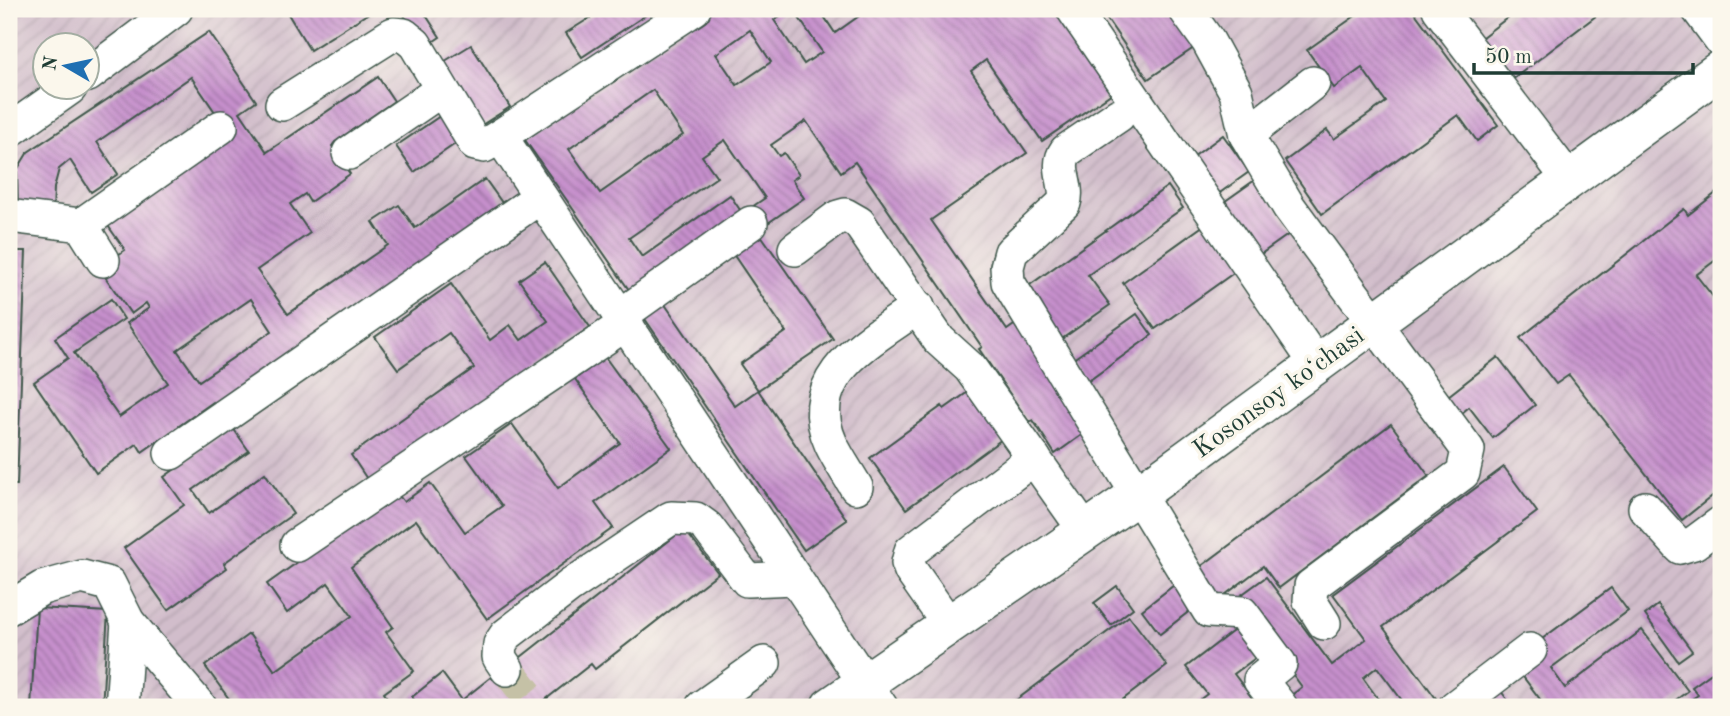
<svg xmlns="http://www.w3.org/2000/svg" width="1730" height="716" font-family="'Old Standard TT',serif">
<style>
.industrial{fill:url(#industrial-furrows);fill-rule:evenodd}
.building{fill:url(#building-back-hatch);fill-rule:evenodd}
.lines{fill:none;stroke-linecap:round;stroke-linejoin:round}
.minor-tunnel{stroke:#c5c1a6;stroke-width:33;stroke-dasharray:33 17;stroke-linecap:butt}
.minor-casing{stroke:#3e5649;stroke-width:36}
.major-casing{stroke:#3e5649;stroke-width:41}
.minor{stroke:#fff;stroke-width:33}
.major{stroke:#fff;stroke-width:38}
.labels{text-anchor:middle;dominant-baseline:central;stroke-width:7;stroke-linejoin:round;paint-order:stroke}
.street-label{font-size:26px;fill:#1f3d34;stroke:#fbf7ec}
</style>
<defs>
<pattern id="industrial-furrows" width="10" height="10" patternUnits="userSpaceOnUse" patternTransform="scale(1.75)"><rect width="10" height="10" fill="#d1bdcb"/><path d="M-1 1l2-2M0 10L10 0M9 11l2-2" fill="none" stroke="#b3a3af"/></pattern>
<pattern id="building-back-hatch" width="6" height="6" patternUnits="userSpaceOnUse" patternTransform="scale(1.75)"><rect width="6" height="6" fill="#c68fcc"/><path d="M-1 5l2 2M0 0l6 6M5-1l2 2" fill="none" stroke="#a076a6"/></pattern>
</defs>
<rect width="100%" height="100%" fill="#fbf7ec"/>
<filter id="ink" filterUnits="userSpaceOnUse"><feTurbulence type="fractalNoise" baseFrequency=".0143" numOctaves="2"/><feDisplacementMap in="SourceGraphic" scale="14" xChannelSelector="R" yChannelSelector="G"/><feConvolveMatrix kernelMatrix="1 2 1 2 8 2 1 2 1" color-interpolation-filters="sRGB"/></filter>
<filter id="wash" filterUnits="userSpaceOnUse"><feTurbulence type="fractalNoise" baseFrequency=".00686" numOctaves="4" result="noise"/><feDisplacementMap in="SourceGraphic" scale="28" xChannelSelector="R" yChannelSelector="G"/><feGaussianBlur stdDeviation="1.57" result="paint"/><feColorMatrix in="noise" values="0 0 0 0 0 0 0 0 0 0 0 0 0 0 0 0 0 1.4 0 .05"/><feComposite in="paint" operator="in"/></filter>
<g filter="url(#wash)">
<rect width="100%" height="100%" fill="#eee2c3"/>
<path class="industrial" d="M9,9h1712v698h-1712zM46,46h42v42h-42z"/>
<g id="blocks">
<g class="building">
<polygon points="285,9 375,9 310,50"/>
<polygon points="400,9 422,9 440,37 425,47"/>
<polygon points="594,9 651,9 652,11 582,57 566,33 593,16"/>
<path d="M714,9h76l-16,11 30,44 18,-12 -29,-43h26l16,24 34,-24h182l3,4 4,-4 57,82 -73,50 -56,-81 -15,11 56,82 -96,67 76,110 10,-7 73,106 -35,25 -22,-34 -4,2 -50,-73 3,-2 -127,-185 -14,10 -35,-51 -35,24 8,11 5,-3 15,22 -7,5 12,18 -39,27 -13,-18 13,-9 -40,-58 -23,16 15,21 -88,61 13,19 88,-62 16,24 -112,78 -109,-157zM750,30l21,32 -34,23 -21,-31zM653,90l30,45 -83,58 -31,-44z"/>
<polygon points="1100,9 1182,9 1204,41 1148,79"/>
<polygon points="1365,9 1412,9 1498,125 1477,141 1458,115 1322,214 1285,161 1327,130 1334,139 1386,102 1362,68 1334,88 1307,50"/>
<polygon points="1519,9 1605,9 1504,86 1473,44"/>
<path d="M209,32l47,69 -16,11 27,40 111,-75 16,24 -59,41 -3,4 18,28 -40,28 -5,-8 -15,10 20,29 -53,37 31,44 100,-69 -15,-23 26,-17 16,23 70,-49 20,28 -288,200 -4,-5 -71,50 -5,-8 -41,29 -62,-91 34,-24 -13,-20 56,-39 13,20 -50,34 45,64 49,-34 -41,-60 22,-15 -3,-5 -15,11 -32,-46 26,-18 -21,-30 126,-86 -39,-57 -94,65 21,32 -27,18 -21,-32 -11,9 -5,19 -1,23 -35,-4 -1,-37 11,-18zM251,299l21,32 -73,50 -22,-31z"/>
<polygon points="471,45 510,107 477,128 437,66"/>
<polygon points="443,114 461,140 414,172 396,146"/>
<polygon points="1223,135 1249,172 1214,197 1189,160"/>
<polygon points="1255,180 1292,232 1251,261 1214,209"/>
<polygon points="1168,186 1183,208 1088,275 1110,305 1056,343 1020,292"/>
<polygon points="1721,189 1721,256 1696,275 1721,307 1721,489 1682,520 1569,375 1556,384 1520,338 1684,209 1688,215"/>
<polygon points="1214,218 1246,264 1155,329 1123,283"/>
<polygon points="761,235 833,339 758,390 740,364 786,332 733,254"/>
<polygon points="9,251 26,251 17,485 9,485"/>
<polygon points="545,262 590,327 369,482 351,455 474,368 449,333 398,369 375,337 451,284 490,340 510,325 521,340 548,321 519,280"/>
<polygon points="664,303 735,406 758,390 847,520 804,550 643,316"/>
<polygon points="1137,314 1152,335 1087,382 1072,360"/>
<polygon points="605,357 671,448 595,503 613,528 487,619 416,520 351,567 393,627 386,632 414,671 384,693 394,707 235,707 205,666 249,634 275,671 352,616 328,583 287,613 267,584 396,492 404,502 430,483 465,532 502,506 466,456 512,424 558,488 620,443 575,379"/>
<polygon points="1498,357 1535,405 1493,438 1469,407 1456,418 1443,400"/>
<polygon points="975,387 1009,434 906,509 870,458 942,406 944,409"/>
<polygon points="1391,424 1429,476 1279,588 1263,566 1213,604 1191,574"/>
<polygon points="233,428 249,451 193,490 209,513 265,473 293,514 224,563 227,568 168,610 124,548 184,505 164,477"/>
<polygon points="1504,467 1537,512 1383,627 1438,701 1430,707 1407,707 1377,667 1363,678 1384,707 1296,707 1289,697 1302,687 1237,598 1266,577 1332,665 1366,639 1333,594"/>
<polygon points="684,529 718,573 595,669 591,664 536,707 420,707 412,697 442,673 462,700 491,677 493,679"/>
<polygon points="1178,582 1196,606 1160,634 1142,610"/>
<polygon points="1117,586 1133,608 1111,625 1094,603"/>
<polygon points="1611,588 1628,611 1551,668 1565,688 1642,630 1688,691 1666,707 1546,707 1521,674 1534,645"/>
<polygon points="1658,605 1692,651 1678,661 1645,615"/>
<polygon points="37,608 108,612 102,707 31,707"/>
<polygon points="1129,616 1167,666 1113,707 1007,707"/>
<polygon points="1245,622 1266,650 1234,674 1259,707 1190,707 1207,694 1186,667"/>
<polygon points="1713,672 1721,684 1721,707 1698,707 1692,699 1698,695 1692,687"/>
<polygon points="1500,690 1513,707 1477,707"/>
</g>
</g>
</g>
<g filter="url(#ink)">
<use href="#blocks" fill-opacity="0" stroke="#3e5649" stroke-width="2"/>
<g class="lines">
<polyline class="minor-tunnel" points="507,669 537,707"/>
<defs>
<g id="minor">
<polyline points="1073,9 1317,365"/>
<polyline points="1185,9 1208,41 1236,92 1246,135 1289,207 1468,450 1463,473 1311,586 1310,601 1324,623"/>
<polyline points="1439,9 1570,181"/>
<polyline points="1698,9 1721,40"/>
<polyline points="88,75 176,9"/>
<polyline points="282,104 393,34 404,35 415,44 475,144 484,146 500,136 881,707"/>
<path d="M1119,115l-53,36c-12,17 4,34 -2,52l-53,49 -4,15 1,15 201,329 33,2 38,51 -20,16 21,27"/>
<polyline points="9,131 70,88"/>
<polyline points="1246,135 1313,83"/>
<polyline points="500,136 694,9"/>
<polyline points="349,153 441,90"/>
<polyline points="9,216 81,225 103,260"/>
<polyline points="81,225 221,127"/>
<polyline points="795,249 838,217 845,215 859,223 939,340 970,368 1086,532"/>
<polyline points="620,316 751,223"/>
<polyline points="171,453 540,197"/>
<path d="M856,487c-8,-14 -18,-28 -25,-43 -31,-69 40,-103 87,-137"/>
<polyline points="1645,508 1680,547 1694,543 1721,523"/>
<polyline points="297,545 627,323"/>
<polyline points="9,608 42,588 82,577 109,584 128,622 200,707"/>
<polyline points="949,625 911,571 908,563 911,551 1034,458"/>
<polyline points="507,669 499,657 500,644 506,635 570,586 671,518 696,519 707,527 747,580 795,578"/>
<polyline points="122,707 128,622"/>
<polyline points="702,707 764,663"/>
<polyline points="1455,707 1530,650"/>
</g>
<polyline id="major" points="830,707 1139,494 1721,69"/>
</defs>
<use href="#minor" class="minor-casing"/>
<use href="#major" class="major-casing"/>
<use href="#minor" class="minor"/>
<use href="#major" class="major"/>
</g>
</g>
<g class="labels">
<g class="street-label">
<text transform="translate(1279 393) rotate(-36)">Kosonsoy koʻchasi</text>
</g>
</g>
<rect width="1730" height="716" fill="none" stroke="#fbf7ec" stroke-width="35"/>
<g transform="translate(66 66) rotate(279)"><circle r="33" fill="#fbf7ec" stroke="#a3ada2" stroke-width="2"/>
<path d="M0-5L12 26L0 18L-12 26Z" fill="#1f6fb2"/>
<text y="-10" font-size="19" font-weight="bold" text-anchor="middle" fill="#1f3d34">N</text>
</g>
<path d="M1474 63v10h219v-10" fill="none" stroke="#1f3d34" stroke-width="3.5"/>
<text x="1485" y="63" font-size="21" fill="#1f3d34" stroke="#fbf7ec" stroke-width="5" paint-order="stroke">50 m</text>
</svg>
